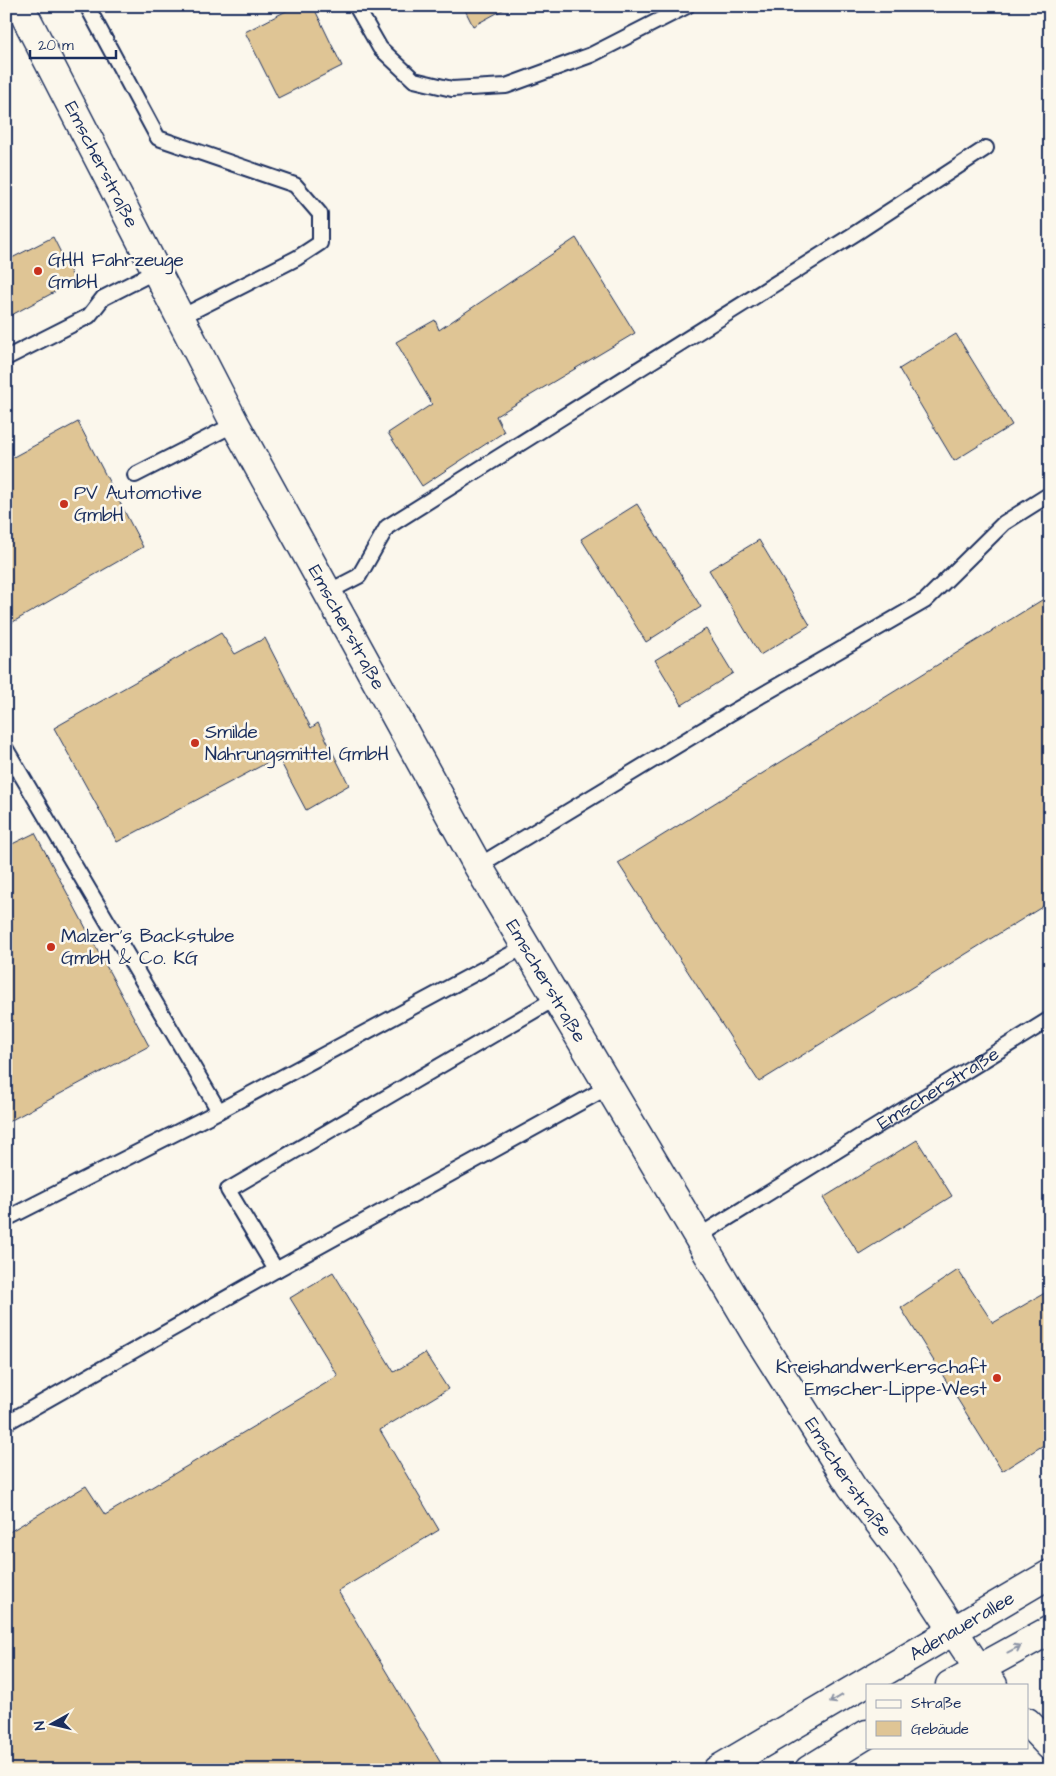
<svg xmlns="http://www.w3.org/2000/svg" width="1056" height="1776" font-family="'Architects Daughter',sans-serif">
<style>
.building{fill:#dfc595;stroke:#1b2f5e}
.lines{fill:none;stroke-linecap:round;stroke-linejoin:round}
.lane-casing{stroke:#1b2f5e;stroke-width:18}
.secondary-casing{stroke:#1b2f5e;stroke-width:31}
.lane{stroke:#fbf7ec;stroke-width:14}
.secondary{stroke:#fbf7ec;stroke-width:28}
.oneway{stroke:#8b93a5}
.poi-dot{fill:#c8321e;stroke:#fbf7ec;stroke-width:2}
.labels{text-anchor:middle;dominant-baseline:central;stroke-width:5;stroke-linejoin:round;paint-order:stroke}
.street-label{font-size:19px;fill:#1b2f5e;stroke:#fbf7ec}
.poi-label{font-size:19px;fill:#1b2f5e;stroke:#fbf7ec;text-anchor:start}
</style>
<rect width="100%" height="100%" fill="#fbf7ec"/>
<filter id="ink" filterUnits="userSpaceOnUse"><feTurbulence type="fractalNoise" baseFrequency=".02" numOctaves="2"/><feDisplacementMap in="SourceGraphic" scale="10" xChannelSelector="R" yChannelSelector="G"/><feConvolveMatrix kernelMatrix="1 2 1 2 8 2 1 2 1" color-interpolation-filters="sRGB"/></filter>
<g filter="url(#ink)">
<g class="building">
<polygon points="296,6 313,6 342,66 278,98 245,32"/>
<polygon points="463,6 510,6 473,26"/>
<polygon points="53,237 75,281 6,318 6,261"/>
<polygon points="576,238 635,333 496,416 504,432 422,486 388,433 432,404 396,342 435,320 439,330"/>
<polygon points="956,334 1012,425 954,461 899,369"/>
<polygon points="78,422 143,547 6,626 6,461"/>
<polygon points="637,504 701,607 646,642 581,539"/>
<polygon points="759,540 810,625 760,655 709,570"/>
<polygon points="1050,595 1050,902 759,1082 618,863"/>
<polygon points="706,629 733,673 682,705 655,660"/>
<polygon points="221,633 235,654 265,638 311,728 318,723 349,785 306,810 278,757 117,842 54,728"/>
<polygon points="35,833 149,1046 6,1123 6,847"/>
<polygon points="917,1140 952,1196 859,1254 823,1198"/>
<polygon points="958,1270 993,1323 1050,1290 1050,1432 1047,1434 1050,1441 1002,1471 901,1308"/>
<polygon points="333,1272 394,1372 425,1353 448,1389 380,1430 439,1530 338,1591 445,1770 6,1770 6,1534 86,1486 105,1515 338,1376 290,1298"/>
</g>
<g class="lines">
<defs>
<g id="lane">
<polyline points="87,6 158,138 295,185 320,214 320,243 297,258 179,318"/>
<polyline points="356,6 380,48 414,80 452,89 506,86 591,55 687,6"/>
<polyline points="6,358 89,316 103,298 156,271"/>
<polyline points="135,475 235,424"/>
<polyline points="326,593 359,576 387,527 856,233 986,148"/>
<polyline points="6,749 219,1111 6,1219"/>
<polyline points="478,866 729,714 925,601 1004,523 1050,494"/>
<polyline points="556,998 228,1190 276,1270 608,1087"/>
<polyline points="219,1111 526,946"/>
<path id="s1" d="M699,1236l351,-217"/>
<polyline points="6,1423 276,1270"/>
</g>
<g id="secondary">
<path id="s2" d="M20,6l215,418 243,442 280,472 94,149 53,70 73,111 15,17"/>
<polyline points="950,1685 1050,1630"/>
<polyline points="1027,1722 1050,1746"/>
<path id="s3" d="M717,1770l333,-196"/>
<polyline points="809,1770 867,1734"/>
</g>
</defs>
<use href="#lane" class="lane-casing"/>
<use href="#secondary" class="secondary-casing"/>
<use href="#lane" class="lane"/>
<use href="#secondary" class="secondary"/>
</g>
<defs><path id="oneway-shaft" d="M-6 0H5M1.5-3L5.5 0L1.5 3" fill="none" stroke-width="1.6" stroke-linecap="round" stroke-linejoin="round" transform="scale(1.25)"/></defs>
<g class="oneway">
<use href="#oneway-shaft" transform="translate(1014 1649) rotate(-28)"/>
<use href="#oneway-shaft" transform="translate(836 1699) rotate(149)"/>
</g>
</g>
<g class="poi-dot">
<circle cx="38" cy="271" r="5"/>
<circle cx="64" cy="504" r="5"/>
<circle cx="195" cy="743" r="5"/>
<circle cx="51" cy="947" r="5"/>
<circle cx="997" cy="1378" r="5"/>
</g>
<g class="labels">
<g class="street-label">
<text stroke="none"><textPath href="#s2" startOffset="178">Emscherstraße</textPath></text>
<text stroke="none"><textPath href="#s2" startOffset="702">Emscherstraße</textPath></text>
<text stroke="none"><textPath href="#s2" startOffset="1108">Emscherstraße</textPath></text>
<text stroke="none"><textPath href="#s1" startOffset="281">Emscherstraße</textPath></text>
<text stroke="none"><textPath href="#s2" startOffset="1689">Emscherstraße</textPath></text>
<text stroke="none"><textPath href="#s3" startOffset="284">Adenauerallee</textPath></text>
</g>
<g class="poi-label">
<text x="48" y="260">GHH Fahrzeuge<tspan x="48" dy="22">GmbH</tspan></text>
<text x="74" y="493">PV Automotive<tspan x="74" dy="22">GmbH</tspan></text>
<text x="205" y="732">Smilde<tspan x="205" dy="22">Nahrungsmittel GmbH</tspan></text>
<text x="61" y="936">Malzer's Backstube<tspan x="61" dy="22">GmbH &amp; Co. KG</tspan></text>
<text x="987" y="1367" text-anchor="end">Kreishandwerkerschaft<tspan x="987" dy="22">Emscher-Lippe-West</tspan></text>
</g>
</g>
<rect width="1056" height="1776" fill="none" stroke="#fbf7ec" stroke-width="25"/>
<rect x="12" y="12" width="1031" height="1751" fill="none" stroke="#1b2f5e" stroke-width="2" filter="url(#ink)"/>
<rect x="866" y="1684" width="162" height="65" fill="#fbf7ec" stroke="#a1a7b3"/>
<rect x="876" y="1700" width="25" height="8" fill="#fbf7ec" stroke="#a1a7b3"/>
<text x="911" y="1708" font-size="15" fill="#1b2f5e">Straße</text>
<rect x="876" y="1721" width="25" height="15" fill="#dfc595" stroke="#a1a7b3"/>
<text x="911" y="1734" font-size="15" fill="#1b2f5e">Gebäude</text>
<g transform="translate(52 1724) rotate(262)" stroke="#fbf7ec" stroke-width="4" paint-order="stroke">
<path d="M0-4L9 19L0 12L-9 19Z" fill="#1b2f5e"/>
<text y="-8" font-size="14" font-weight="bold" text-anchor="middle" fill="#1b2f5e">N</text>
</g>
<path d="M30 50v8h86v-8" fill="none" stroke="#1b2f5e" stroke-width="2.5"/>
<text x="38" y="50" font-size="15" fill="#1b2f5e" stroke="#fbf7ec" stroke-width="4" paint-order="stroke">20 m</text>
</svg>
